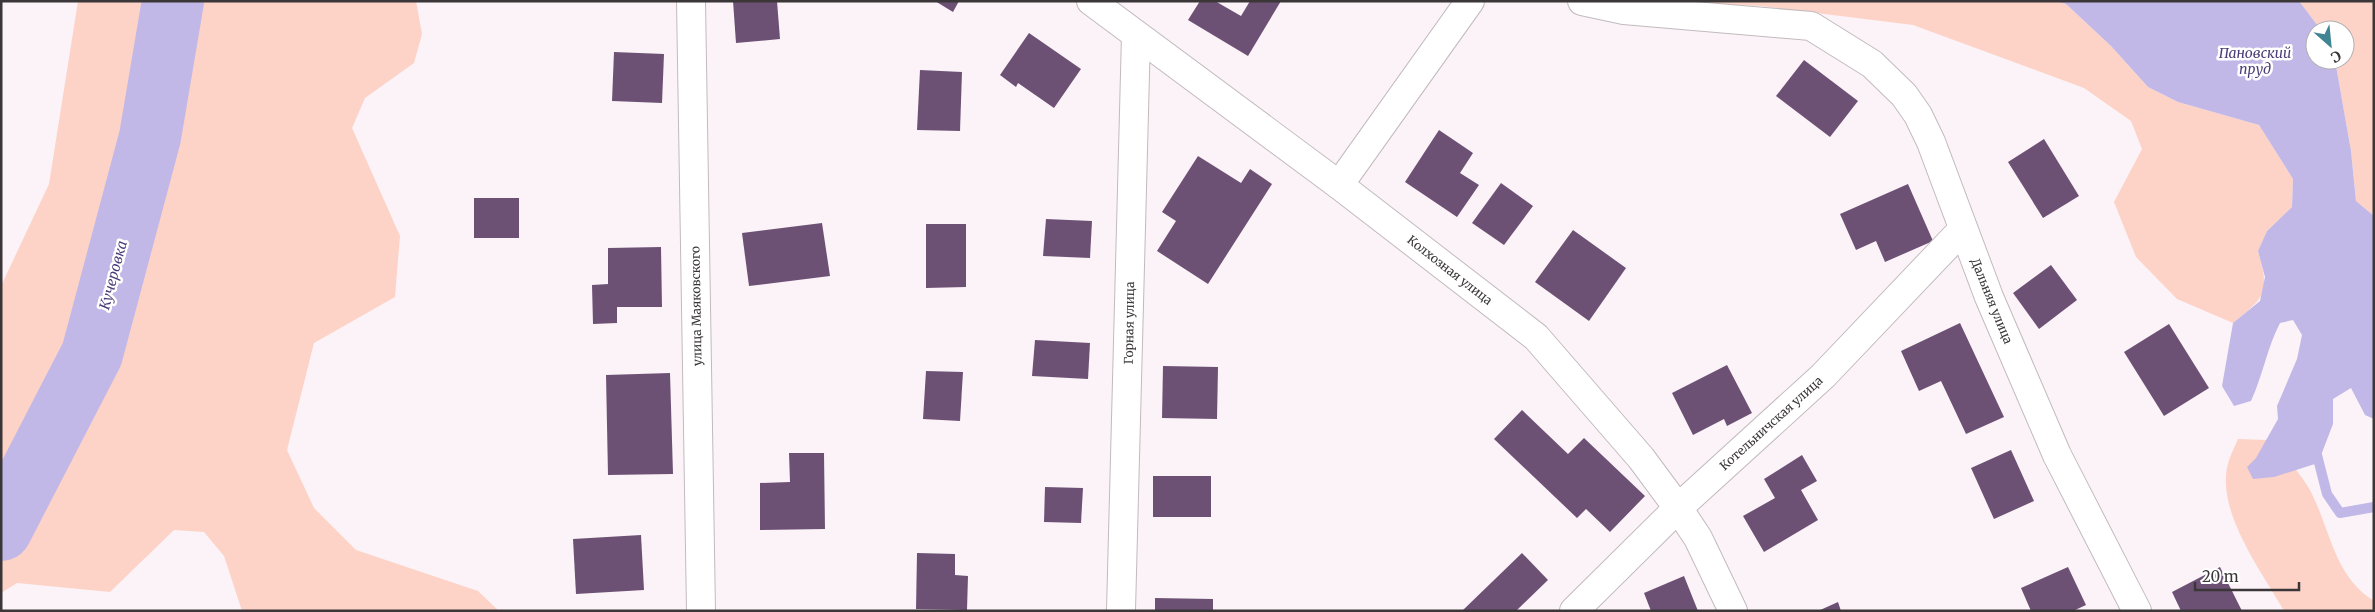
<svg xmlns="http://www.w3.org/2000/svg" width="2375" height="612" font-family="Merriweather,serif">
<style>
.green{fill:#fdd3c8}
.water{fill:#c1b8e7}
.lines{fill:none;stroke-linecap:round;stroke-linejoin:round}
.stream{stroke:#c1b8e7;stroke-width:10}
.river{stroke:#c1b8e7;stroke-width:62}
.building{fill:#6d5175}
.minor-casing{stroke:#c2babe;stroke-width:30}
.minor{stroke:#fff;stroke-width:28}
.labels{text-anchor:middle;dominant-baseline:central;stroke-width:5;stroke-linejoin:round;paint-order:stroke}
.street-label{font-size:12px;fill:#3b3739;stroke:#fff}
.water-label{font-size:14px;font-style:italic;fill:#4b3c77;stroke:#fff}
</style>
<rect width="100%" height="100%" fill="#fbf3f8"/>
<g class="green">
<polygon points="78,1 416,1 422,34 414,63 365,98 352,128 400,236 395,297 314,343 287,450 314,508 356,550 478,591 499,611 242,611 224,556 204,532 174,530 110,592 17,583 1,593 1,286 49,184"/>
<path d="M1604,1h451l11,3 45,42 37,41 30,15 81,23 34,54 -1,28 -25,24 -9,20c12,42 8,45 -25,72l-56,-24 -41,-42 -22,-55 28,-53 -11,-28 -47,-33 -171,-63 -152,-19z"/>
<polygon points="2299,1 2374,1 2374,216 2356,201 2351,151 2335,60 2345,60 2345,30 2321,30"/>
<path d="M2238,439l29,1 7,3c12,15 28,32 37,49 20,39 23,84 63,109v10h-90c-22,-39 -66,-97 -57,-143 2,-10 7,-20 11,-29z"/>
</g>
<path class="water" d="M2055,1h244l22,29h-6v30h20l16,91 5,50 18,15v203l-9,-4 -14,-27 -18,11v25l-15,39 -44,14 -21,2 -6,-12 9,-9 22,-39 -1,-13 20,-47 5,-24 -9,-15 -13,3c-13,25 -17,52 -29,78l-17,5 -12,-20 11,-63 27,-22 5,-24 -7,-26 9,-20 25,-24 1,-28 -34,-54 -81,-23 -30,-15 -37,-41 -45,-42z"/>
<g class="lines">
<polyline class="stream" points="2316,451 2327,494 2340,513 2374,507"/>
<polyline class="river" points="1,530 92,354 150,137 173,1"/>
</g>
<g class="building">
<polygon points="733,1 777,1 780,39 736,43"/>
<polygon points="935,1 959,1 953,12"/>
<polygon points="1200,1 1215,1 1241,16 1250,1 1281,1 1248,56 1188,20"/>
<polygon points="1029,33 1081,69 1054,108 1018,83 1016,87 1000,75"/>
<polygon points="614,52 664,54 662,103 612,101"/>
<polygon points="1804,60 1858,101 1830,137 1776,96"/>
<polygon points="920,70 962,72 960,131 917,130"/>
<polygon points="1439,130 1473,153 1460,173 1479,185 1457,217 1405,182"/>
<polygon points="2044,139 2079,196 2043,218 2008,162"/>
<polygon points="1198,156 1241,183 1250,169 1272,184 1208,284 1157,251 1176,221 1162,212"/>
<polygon points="1501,183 1533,206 1504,245 1472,223"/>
<polygon points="1908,184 1933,241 1885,262 1876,241 1856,250 1840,214"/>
<rect x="474" y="198" width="45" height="40"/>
<polygon points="1046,219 1092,221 1090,258 1043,256"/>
<polygon points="822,223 830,276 749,286 742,233"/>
<polygon points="926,224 966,224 966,287 926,288"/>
<polygon points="1573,230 1626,268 1589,321 1535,282"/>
<polygon points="661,247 662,307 617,307 617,323 593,324 592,285 608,284 608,248"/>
<polygon points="2051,265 2077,300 2039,329 2013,293"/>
<polygon points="1960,323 2004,417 1966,434 1941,381 1919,391 1901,351"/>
<polygon points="2169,324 2209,388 2164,416 2124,352"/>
<polygon points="1035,340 1090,343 1088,379 1032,376"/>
<polygon points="1727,365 1752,413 1727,426 1724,419 1693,435 1672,393"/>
<polygon points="1163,366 1218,367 1217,419 1162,418"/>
<polygon points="926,371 963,372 960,421 923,419"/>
<polygon points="670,373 673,474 608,475 606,375"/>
<polygon points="1522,410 1568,454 1584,438 1645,496 1610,532 1586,509 1577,518 1494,439"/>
<polygon points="2011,450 2034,501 1994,519 1971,468"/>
<polygon points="789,453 824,453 825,529 760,530 760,483 790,482"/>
<polygon points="1802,455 1817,481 1801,490 1818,520 1764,552 1743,516 1775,498 1764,479"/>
<rect x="1153" y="476" width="58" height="41"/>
<polygon points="1045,487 1083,488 1081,523 1044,522"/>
<polygon points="641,535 644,590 576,594 573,539"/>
<polygon points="917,553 955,554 955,575 968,576 967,610 916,609"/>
<polygon points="1522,553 1548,580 1516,611 1462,611"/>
<polygon points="2068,567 2086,605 2073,611 2031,611 2021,588"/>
<polygon points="2220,567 2242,611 2181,611 2172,592"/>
<polygon points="1684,576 1698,611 1651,611 1644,593"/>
<polygon points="1155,598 1213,599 1213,611 1155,611"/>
<polygon points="1838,602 1841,611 1818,611"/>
</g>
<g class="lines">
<defs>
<g id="minor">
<polyline points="691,1 701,611"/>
<polyline points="1091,1 1339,185 1536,337 1641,458 1678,508 1698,538 1733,611"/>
<polyline points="1582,1 1624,10 1811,26 1872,64 1904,95 1918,115 1931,142 1989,297 2057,455 2137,611"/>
<polyline points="1339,185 1470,1"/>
<polyline points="1121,611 1136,35"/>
<polyline points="1574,611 1678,508 1823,376 1963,229"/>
</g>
</defs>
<use href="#minor" class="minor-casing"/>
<use href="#minor" class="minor"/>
</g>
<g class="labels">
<g class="street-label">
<text transform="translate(1450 270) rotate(38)">Колхозная улица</text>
<text transform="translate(1992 301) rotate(68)">Дальняя улица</text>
<text transform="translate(696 306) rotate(-91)">улица Маяковского</text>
<text transform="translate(1129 323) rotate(-89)">Горная улица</text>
<text transform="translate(1771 423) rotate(-42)">Котельничская улица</text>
</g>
<g class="water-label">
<text x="2255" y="53">Пановский<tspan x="2255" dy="16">пруд</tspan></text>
<text transform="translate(113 275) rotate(-75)">Кучеровка</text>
</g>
</g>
<rect width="2375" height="612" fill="none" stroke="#3b3739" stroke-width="5"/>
<g transform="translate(2330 45) rotate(153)"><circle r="24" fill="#ffffff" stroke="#b1afb0"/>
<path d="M0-4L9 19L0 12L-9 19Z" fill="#418494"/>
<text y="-8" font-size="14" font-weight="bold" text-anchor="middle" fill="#3b3739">С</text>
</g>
<path d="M2195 582v8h104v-8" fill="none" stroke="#3b3739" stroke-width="2.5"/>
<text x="2202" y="582" font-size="15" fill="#3b3739" stroke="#ffffff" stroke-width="4" paint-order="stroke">20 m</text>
</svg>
